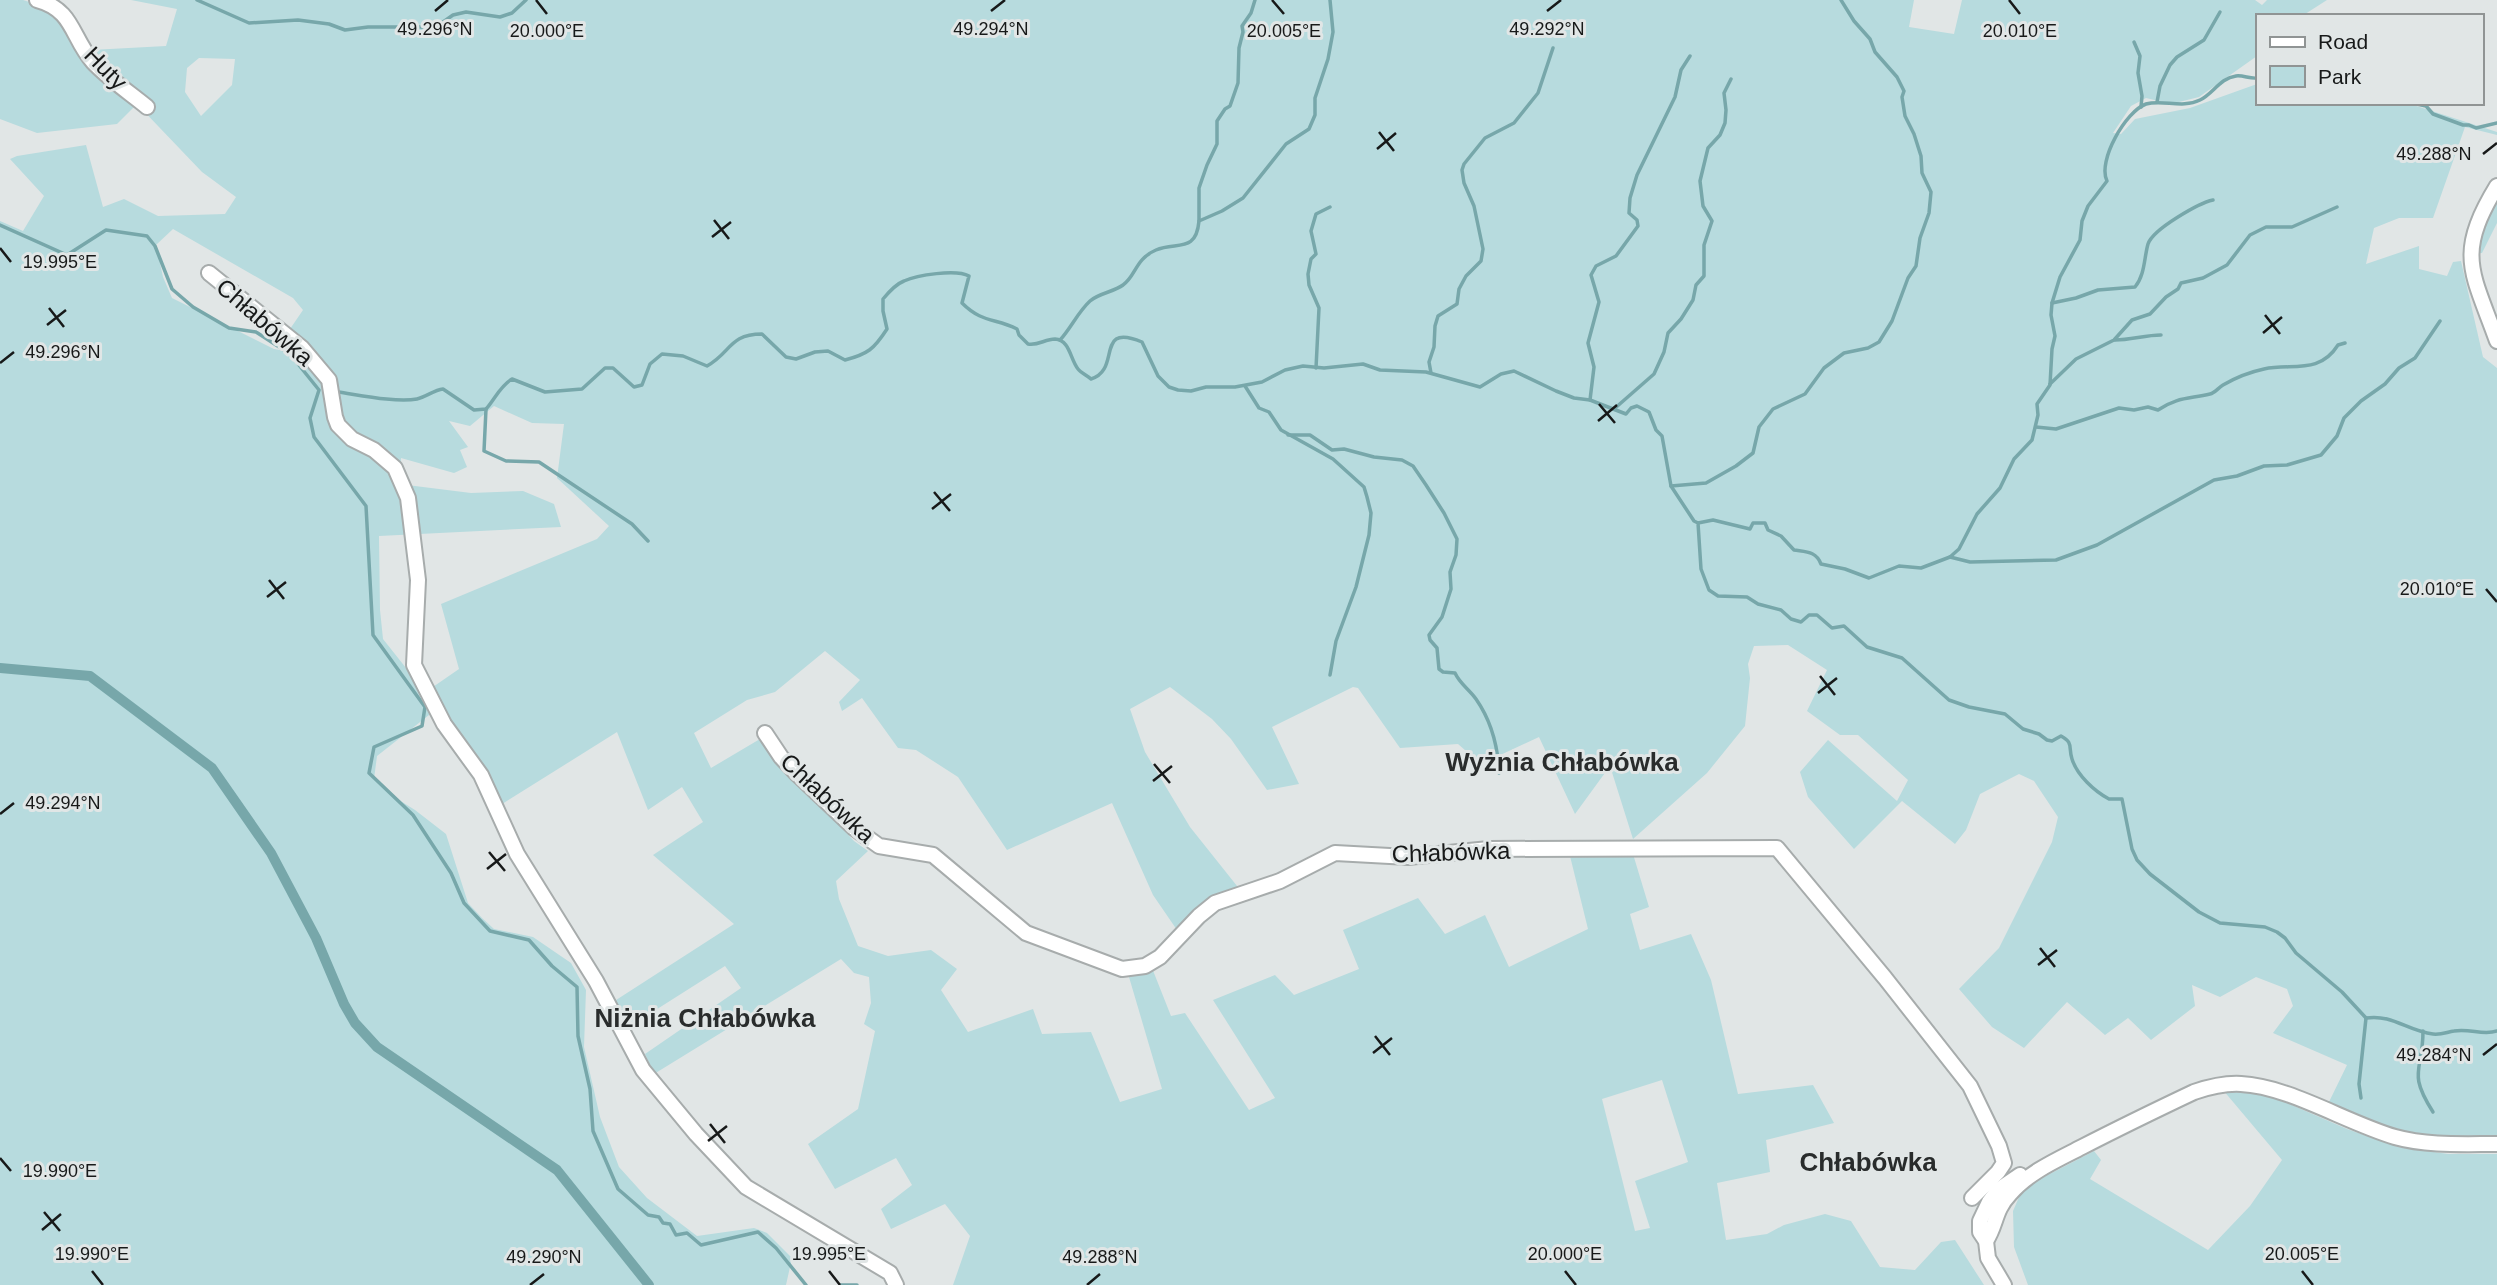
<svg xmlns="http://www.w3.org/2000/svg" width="2497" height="1285" font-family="Helvetica,sans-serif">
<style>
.green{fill:#b7dbde;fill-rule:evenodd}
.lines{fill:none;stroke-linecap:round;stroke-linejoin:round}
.stream{stroke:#77a7aa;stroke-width:3.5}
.canal{stroke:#77a7aa;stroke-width:10}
.minor-casing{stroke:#a7acac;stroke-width:18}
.minor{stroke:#fff;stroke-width:14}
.ticks{fill:none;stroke:#171919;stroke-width:2.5}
.labels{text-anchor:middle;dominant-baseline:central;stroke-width:6;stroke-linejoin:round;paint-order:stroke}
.street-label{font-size:24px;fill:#171919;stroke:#e1e6e6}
.neighbourhood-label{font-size:26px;font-weight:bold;fill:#292c2c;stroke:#e1e6e6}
.ticks-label{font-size:18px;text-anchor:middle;fill:#171919;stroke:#e1e6e6;stroke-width:6;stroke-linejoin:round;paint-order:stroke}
</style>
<rect width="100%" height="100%" fill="#e1e6e6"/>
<g class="green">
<path d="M0,0h23l31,10 37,40 75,-4 11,-37 -46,-9h1783l-5,27 45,7 8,-34h293l7,5 5,-5h60l-25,16h-45v40l-58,41 -28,7 -25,-6 -15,8 -18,27 8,1 14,-15 55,-11 67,-24v19h150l90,29v3l-32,-8 -32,91h-34l-25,10 -8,36 53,-18v23l28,7 6,-14 8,-1 22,96 14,11v767c-39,3 -81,1 -119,-11 -17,-5 -33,-13 -50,-20l19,-39 -74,-32 20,-27 -6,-17 -31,-12 -36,20 -28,-12 3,21 -44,34 -23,-22 -23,17 -38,-33 -43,46 -32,-21 -33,-38 40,-41 53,-106 6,-25 -24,-36 -15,-7 -39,20 -14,36 -11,14 -53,-43 -48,48 -46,-52 -8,-25 28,-32 69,61 11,-21 -50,-45h-18l-33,-24 20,-41 -39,-25 -34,1 -6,18 2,14 -5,48 -38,47 -74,66 -23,-73 -35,48 -36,-77 -58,27 -23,-20 -58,4 -42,-60 -5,-1 -81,40 27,57 -32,6 -36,-51 -19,-20 -42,-32 -40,22 15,43 45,75 51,64 -64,39 -24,-35 -41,-92 -105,47 -49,-73 -42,-27 -18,-2 -36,-50 -20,13 -3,-9 21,-22 -35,-29 -50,41 -28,8 -53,33 17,35 49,-29 94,102 14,10 -32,30 3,18 19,47 30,10 43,-6 26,19 -16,21 27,42 65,-23 9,25 49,-2 29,70 42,-13 -33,-112 23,-9 19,48 14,-3 64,97 26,-12 -62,-98 62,-25 19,20 65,-26 -16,-39 75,-32 27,36 40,-19 24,52 79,-38 -18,-73 63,-2 16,53 -19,7 10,36 51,-16 20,46 27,114 75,-9 21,38 -68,17 4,32 -53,11 9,57 41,-6 17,-9 41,-11 26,7 29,46 35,3 26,-28 14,-2 29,45h-1031l17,-49 -25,-32 -54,25 -10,-20 31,-24 -16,-27 -61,31 -27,-45 50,-35 17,-78 -11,-7 7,-21 -2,-26 -15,-4 -13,-14 -187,115 -9,-20 96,-66 -16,-22 -93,59 -19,-23 121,-78 -81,-69 50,-33 -21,-35 -34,23 -31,-78 -118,74 -51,-79 -18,-38 29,-20 -18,-65 156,-65 12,-13 -52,-48 7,-54 -32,-1 -38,-17 -24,20 -21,-5 19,26 -8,3 7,17 -13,6 -53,-15 -2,26 72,9 52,-2 31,13 7,23 -182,9 1,74 3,29 23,29 25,41 -2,6 -52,41 -3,23 17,16 24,15 31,24 22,69 14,15 12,11 39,8 38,26 15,27 -2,57 16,70 19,50 28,31 50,38 57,-8 13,5 25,25 -6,27h-786v-1064l23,10 21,-35 -34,-37 7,-3 69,-11 17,62 21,-8 34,17 67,-2 11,-17 -34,-25 -65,-68 -20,20 -80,9 -37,-14zM199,58l36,1 -3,26 -31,31 -16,-24 2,-24zM173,229l120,69 10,12 -13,19c31,33 45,47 54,93l-15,-8 -8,-34 -19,-26 -28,-5 -102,-51 -9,-21 -7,-32zM1662,1080l26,82 -53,19 15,47 -15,3 -33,-132z"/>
<polygon points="2497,195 2497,223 2482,253 2478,253 2482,226"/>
<polygon points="2223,1090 2257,1090 2347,1129 2398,1147 2448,1154 2497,1154 2497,1285 2028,1285 2014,1247 2013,1211 2023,1188 2094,1151 2101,1160 2090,1179 2208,1250 2250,1206 2282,1160"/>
</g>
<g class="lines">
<g class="stream">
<polyline points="197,0 249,23 298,20 329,24 345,30 368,27 436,27 453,15 466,12 500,17 512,13 526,0"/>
<polyline points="2134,42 2140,56 2138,73 2142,96 2141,107"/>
<polyline points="2157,102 2160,86 2170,65 2177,57 2204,40 2220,12"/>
<polyline points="2412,103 2426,106 2433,114 2463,125 2469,125 2476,128 2497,123"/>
<polyline points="1199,221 1199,188 1207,165 1217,144 1217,121 1225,109 1230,106 1238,83 1239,48 1243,32 1242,26 1251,13 1255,0"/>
<polyline points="0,225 67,255 106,230 147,236 155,246 172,289 193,307 229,328 256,332 290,354 319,390 310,418 314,437 366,506 373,635 425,707 422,726 374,747 369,773 413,815 451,873 464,903 490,931 529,940 552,966 577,987 578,1036 590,1089 593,1131 618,1189 648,1215 659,1217 663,1223 670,1224 676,1235 687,1233 701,1245 758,1232 776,1248 806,1285"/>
<path d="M2052,303l24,-5 22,-8 37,-3c10,-12 9,-29 13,-43 5,-15 51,-41 65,-44"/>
<path d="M1060,340c11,-12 18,-28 30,-39 9,-8 24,-9 33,-16 13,-9 12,-26 33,-35 20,-9 40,4 43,-29l23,-10 21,-13 43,-54 23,-15 6,-14v-17l13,-39 5,-27 -3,-32"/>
<path d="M2115,340c16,0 30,-5 46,-5"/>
<polyline points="1316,368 1319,308 1309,285 1308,274 1311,259 1316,254 1311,231 1316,214 1330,207"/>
<polyline points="1431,373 1429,362 1434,347 1435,326 1438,316 1457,304 1459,289 1466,276 1481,261 1483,249 1474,206 1464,183 1462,170 1464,164 1485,138 1514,123 1538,93 1553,48"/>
<polyline points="2050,384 2076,359 2114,340 2132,320 2150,314 2166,297 2178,289 2181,283 2203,278 2227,265 2250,235 2266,227 2292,227 2337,207"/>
<polyline points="1245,386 1259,408 1269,412 1281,430 1333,459 1364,487 1367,497 1371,513 1369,535 1356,587 1336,641 1330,675"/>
<path d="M338,392c21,3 59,11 79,7 9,-2 17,-9 26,-10l31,21 12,-1c9,-10 14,-23 26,-30l33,13 37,-3 23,-21h8l21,19 8,-2 8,-21 12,-10 21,2 24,10c24,-13 22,-32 55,-32l24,23 10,2 19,-7 13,-1 17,9c23,-6 29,-11 42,-31l-4,-18v-12c5,-6 13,-15 21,-18 13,-6 52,-12 65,-5l-7,27c20,20 33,15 55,26l2,6 9,9c10,2 17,-5 27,-5 15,1 15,20 23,30 3,4 9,6 13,10 31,-9 3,-57 51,-37l16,34 11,11 9,3 13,1 15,-4h29l27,-5 23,-12 18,-4 21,2 39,-4 17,6 46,2 54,15 21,-13 13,-3 42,20 18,7 16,2 36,14 5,-6 6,-2 12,6 7,18 6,6 9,50 23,35 4,2 3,46 8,21 9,6 29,1 11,7 23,6 10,9 10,3 8,-7h8l15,13 12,-2 23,21 35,11 47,42 20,7 36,7 18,15 16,5 8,6 5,1 9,-5c13,7 7,11 11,23 5,16 22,32 37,40h13l10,50 5,11 13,14 49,38 21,11 45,4 12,5 8,6 11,15 46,39 24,26c27,-4 41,13 67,16 8,1 14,-2 21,-3 16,-3 29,5 43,0"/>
<polyline points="1590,400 1594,367 1588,343 1599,302 1591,275 1596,266 1616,256 1638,226 1637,220 1629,213 1630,198 1637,175 1675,97 1681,70 1690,56"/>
<polyline points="486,409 484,451 506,461 539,462 632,524 648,541"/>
<polyline points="1614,409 1654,374 1664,352 1668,333 1681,319 1693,300 1696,285 1704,276 1704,245 1712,221 1703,206 1700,181 1708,148 1720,135 1725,123 1726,110 1724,93 1731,79"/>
<path d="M2036,427l20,2 63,-21 15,2 14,-3 10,3c19,-13 31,-11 52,-16 5,-1 8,-6 13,-9 12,-7 27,-13 41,-16 28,-6 55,6 74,-24l7,-2"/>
<path d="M1288,435h22l22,15 12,-1 30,8 28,3 11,6 13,19 18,28 13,26 -1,16 -6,17 1,17 -9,28 -13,18 1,5 7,8 2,21 4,3 12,1c5,11 14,16 21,26 16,23 22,47 23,74"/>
<polyline points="1671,486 1706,483 1736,466 1753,453 1759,427 1773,409 1805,394 1824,368 1844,353 1868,348 1879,342 1892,321 1908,278 1916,266 1920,238 1929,213 1931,192 1922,173 1921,156 1914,134 1905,116 1902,97 1904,91 1897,77 1875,52 1870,39 1854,21 1841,0"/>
<path d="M1698,523l15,-3 37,9 3,-6h12l3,7 13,6 13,14c12,2 22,1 27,14l24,5 24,9 30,-12 22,2 29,-11 9,-8 18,-35 23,-26 14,-29 18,-19 6,-25 -1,-11 13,-19 2,-36 3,-13 -4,-21 1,-12 8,-26 20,-37 2,-19 6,-15 19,-25c-10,-20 19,-70 39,-77 17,-5 36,5 54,-4 13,-6 20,-22 36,-24 7,-1 14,3 21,2"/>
<polyline points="1950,557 1970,562 2056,560 2097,545 2214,480 2237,476 2264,466 2287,465 2321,455 2337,436 2344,418 2361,401 2385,384 2399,368 2415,358 2440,321"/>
<path d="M2423,1031c0,41 -16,40 10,81"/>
<polyline points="2361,1098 2359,1084 2366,1018"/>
<polyline points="840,1285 857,1285"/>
</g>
<polyline class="canal" points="0,668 90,676 212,768 271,853 316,938 344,1004 355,1023 377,1047 557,1170 649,1285"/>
<defs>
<g id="minor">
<path d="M37,0c37,10 34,37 56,62 16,17 37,31 54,45"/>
<path d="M2497,186c-42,69 -25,85 0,155"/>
<polyline points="209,273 302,348 329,380 335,417 338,425 352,439 374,450 395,468 408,498 418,580 414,665 444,724 481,775 517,854 596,981 643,1070 696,1134 746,1187 890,1273 896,1285"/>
<polyline points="765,733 781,757 797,774 854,828 879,846 933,855 1026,933 1122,969 1145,966 1160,957 1199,916 1215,903 1280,881 1335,853 1408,857 1489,849 1777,848 1885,978 1970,1086 1999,1146 2004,1163 1998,1172 1972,1198"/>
<path d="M1986,1241c11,-17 8,-30 24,-47 19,-22 47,-34 72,-47 37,-19 74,-37 112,-55 15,-5 31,-9 47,-8 47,2 106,39 154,53 32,9 68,7 102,7"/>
<polyline points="2004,1285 1988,1258 1986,1241 1980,1232 1980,1221 1989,1202 1998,1190 2020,1175"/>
</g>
</defs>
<use href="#minor" class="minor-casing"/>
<use href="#minor" class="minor"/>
</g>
<path class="ticks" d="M536,0l11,14M1272,0l12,14M2009,0l11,14M435,11l13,-11M991,11l14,-11M1547,11l14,-11M1379,132l15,19M1377,149l19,-16M2483,154l14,-11M714,220l15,19M712,237l19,-15M0,248l11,14M49,308l15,19M2265,315l15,19M47,325l19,-15M2263,333l19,-16M0,363l14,-11M1599,404l16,19M1598,421l19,-16M934,492l16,19M932,509l19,-15M269,580l15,19M2486,589l11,13M267,597l19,-15M1820,676l15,19M1818,693l19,-15M1154,764l16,19M1153,781l19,-15M0,814l14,-11M489,852l16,19M487,869l19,-15M2040,948l15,19M2038,965l19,-15M1375,1036l15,19M1373,1053l19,-15M2483,1055l14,-11M710,1124l15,19M708,1141l19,-15M0,1158l11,13M44,1212l16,19M42,1230l19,-16M92,1271l11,14M829,1271l11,14M1565,1271l11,14M2302,1271l11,14M530,1285l14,-11M1087,1285l13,-11"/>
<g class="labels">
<g class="street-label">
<text transform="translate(106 68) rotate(46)">Huty</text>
<text transform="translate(265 322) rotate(41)">Chłabówka</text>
<text transform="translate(828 798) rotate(43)">Chłabówka</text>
<text transform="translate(1451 852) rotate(-2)">Chłabówka</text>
</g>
<g class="neighbourhood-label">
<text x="1562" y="762">Wyżnia Chłabówka</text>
<text x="705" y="1018">Niżnia Chłabówka</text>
<text x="1868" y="1162">Chłabówka</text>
</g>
</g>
<g class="ticks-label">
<text x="435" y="35">49.296°N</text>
<text x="991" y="35">49.294°N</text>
<text x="1547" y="35">49.292°N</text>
<text x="547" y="37">20.000°E</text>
<text x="1284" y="37">20.005°E</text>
<text x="2020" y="37">20.010°E</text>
<text x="2434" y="160">49.288°N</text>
<text x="60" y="268">19.995°E</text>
<text x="63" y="358">49.296°N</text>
<text x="2437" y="595">20.010°E</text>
<text x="63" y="809">49.294°N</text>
<text x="2434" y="1061">49.284°N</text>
<text x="60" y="1177">19.990°E</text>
<text x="92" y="1260">19.990°E</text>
<text x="829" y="1260">19.995°E</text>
<text x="1565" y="1260">20.000°E</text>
<text x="2302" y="1260">20.005°E</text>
<text x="544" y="1263">49.290°N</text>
<text x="1100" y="1263">49.288°N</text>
</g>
<rect x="2256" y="14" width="228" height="91" fill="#e1e6e6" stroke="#909494" stroke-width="2"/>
<rect x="2270" y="37" width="35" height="10" fill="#ffffff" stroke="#909494" stroke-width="2"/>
<text x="2318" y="49" font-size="21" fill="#171919">Road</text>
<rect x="2270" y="66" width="35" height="21" fill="#b7dbde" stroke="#909494" stroke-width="2"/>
<text x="2318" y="84" font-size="21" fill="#171919">Park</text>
</svg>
